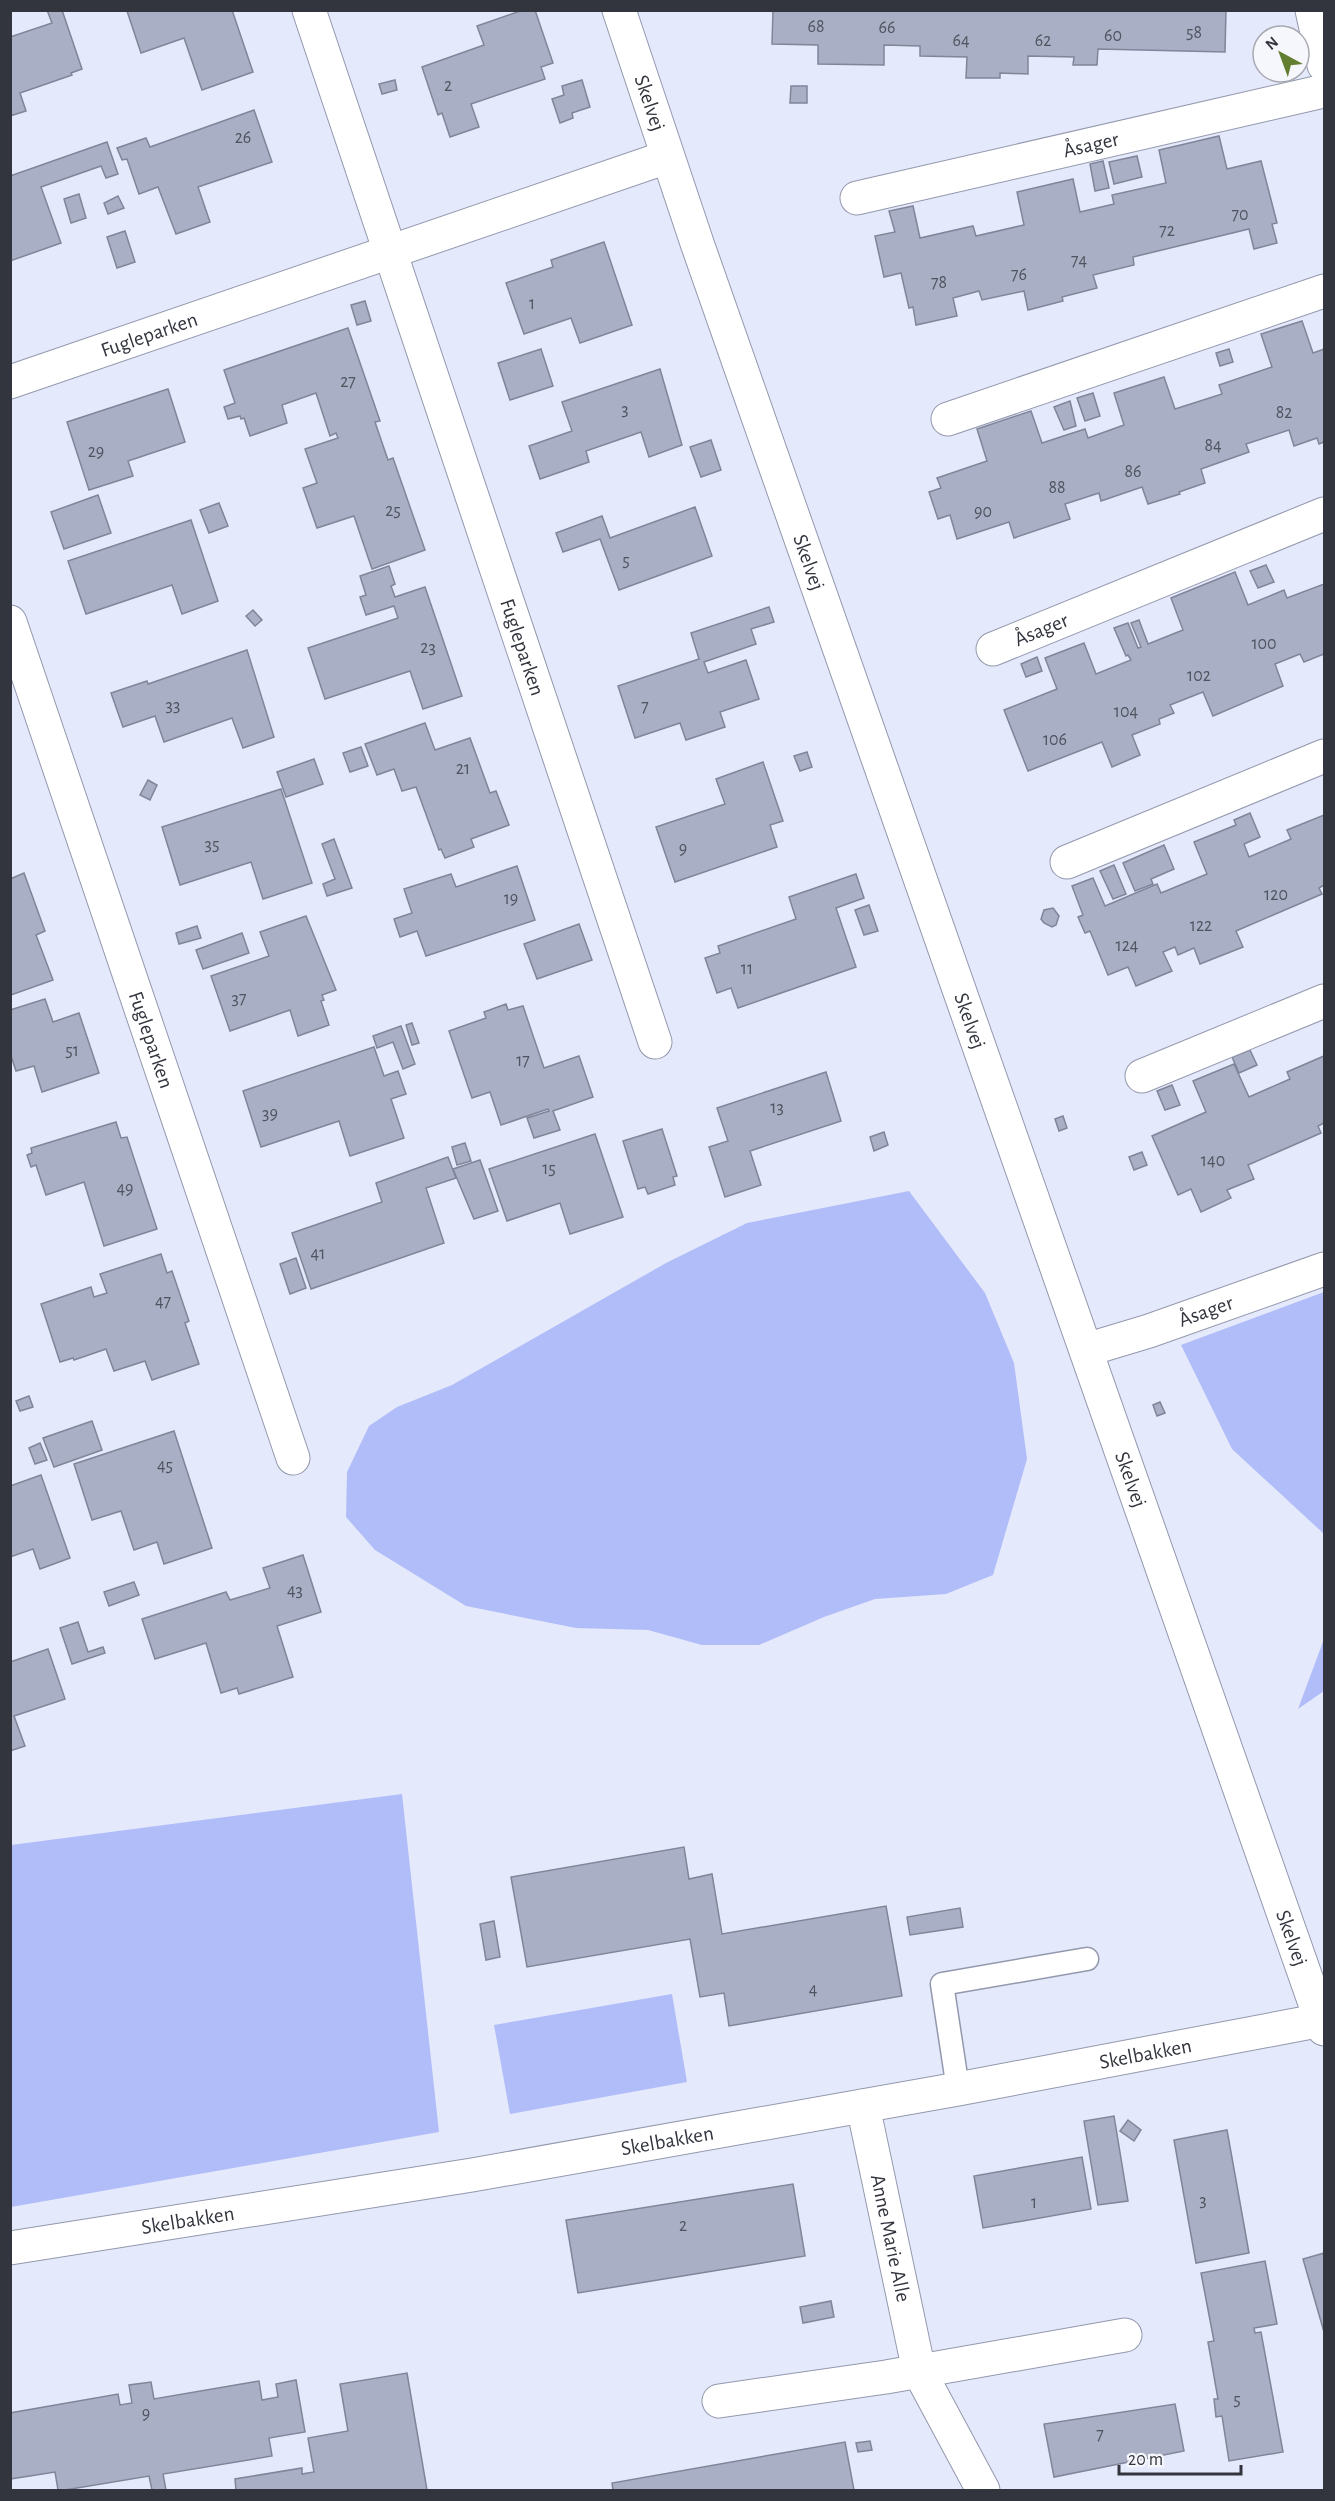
<svg xmlns="http://www.w3.org/2000/svg" width="1335" height="2501" font-family="'Alegreya Sans',sans-serif">
<style>
.green{fill:#b1bdf8}
.building{fill:#a9afc4;stroke:#81859a;stroke-width:1.5}
.lines{fill:none;stroke-linecap:round;stroke-linejoin:round}
.service-casing{stroke:#9398ad;stroke-width:25}
.minor-casing{stroke:#9398ad;stroke-width:35}
.tertiary-casing{stroke:#9398ad;stroke-width:35}
.service{stroke:#fff;stroke-width:22}
.minor{stroke:#fff;stroke-width:33}
.tertiary{stroke:#fff;stroke-width:33}
.labels{text-anchor:middle;dominant-baseline:central;stroke-width:5;stroke-linejoin:round;paint-order:stroke}
.number-label{font-size:18px;fill:#505460}
.street-label{font-size:21px;fill:#33353e;stroke:#f6f7fc}
</style>
<rect width="100%" height="100%" fill="#e5e9fc"/>
<g class="green">
<polygon points="909,1191 985,1293 1014,1363 1027,1459 993,1575 946,1594 875,1599 824,1617 759,1645 702,1645 648,1630 576,1628 466,1606 375,1550 346,1517 347,1472 369,1426 397,1407 452,1385 666,1263 747,1223"/>
<polygon points="1324,1292 1324,1534 1232,1449 1181,1345"/>
<polygon points="1324,1639 1324,1691 1298,1709"/>
<polygon points="402,1794 439,2132 11,2207 11,1845"/>
<polygon points="672,1994 687,2082 510,2114 494,2025"/>
</g>
<g class="building">
<polygon points="47,10 62,10 82,69 71,73 72,75 20,93 26,111 10,116 10,37 52,23"/>
<polygon points="232,10 253,72 202,90 184,38 141,53 127,11"/>
<polygon points="523,10 535,10 553,63 541,67 545,79 471,104 479,127 450,137 442,113 438,115 422,67 484,45 477,26"/>
<polygon points="773,10 1226,10 1225,52 1098,49 1097,65 1073,65 1074,57 1028,56 1028,74 1000,73 1000,78 966,78 967,57 920,56 920,46 884,45 884,65 818,64 818,45 772,44"/>
<polygon points="395,80 397,90 382,94 379,84"/>
<polygon points="582,80 590,107 572,113 573,118 560,123 552,99 564,95 562,86"/>
<polygon points="791,86 807,86 807,103 790,103"/>
<polygon points="254,110 272,162 198,187 210,222 176,234 158,187 139,194 127,159 122,160 117,148 146,138 150,147"/>
<polygon points="1219,136 1227,169 1261,161 1277,223 1272,224 1277,243 1254,249 1249,229 1133,257 1134,265 1093,275 1097,288 1062,297 1063,301 1028,310 1024,291 982,300 979,291 953,298 957,316 916,325 913,307 909,308 901,273 884,277 875,236 895,232 889,211 913,206 920,238 973,226 976,236 1024,225 1017,192 1073,179 1080,212 1114,204 1112,195 1166,183 1159,150"/>
<polygon points="107,142 118,174 106,178 101,166 41,187 61,243 10,261 10,176"/>
<polygon points="1137,156 1142,177 1114,184 1109,162"/>
<polygon points="1103,161 1109,188 1095,191 1090,164"/>
<polygon points="79,194 86,218 71,223 64,199"/>
<polygon points="118,196 124,208 108,214 104,203"/>
<polygon points="125,231 135,262 117,268 107,237"/>
<polygon points="604,242 632,325 580,343 571,318 524,334 506,283 553,267 551,260"/>
<polygon points="365,301 371,321 357,325 351,305"/>
<polygon points="1302,321 1313,353 1324,349 1324,442 1319,444 1317,438 1294,446 1289,430 1246,444 1249,452 1201,469 1205,483 1179,492 1180,494 1148,504 1142,487 1101,501 1099,493 1065,504 1070,519 1014,538 1009,522 957,539 950,515 938,519 929,492 941,488 937,478 987,461 977,429 1031,411 1042,443 1085,429 1088,438 1124,425 1114,393 1164,377 1175,409 1222,394 1219,385 1272,367 1261,334"/>
<polygon points="348,328 380,421 375,422 388,460 393,458 425,550 372,569 354,516 317,528 303,488 317,483 305,449 338,438 336,433 330,436 316,393 282,405 287,423 250,436 244,418 241,419 240,416 228,419 224,407 235,403 224,370"/>
<polygon points="541,349 553,386 510,400 498,363"/>
<polygon points="1229,349 1233,362 1220,366 1216,353"/>
<polygon points="660,369 682,445 649,457 641,432 586,451 589,462 540,479 529,446 572,431 562,402"/>
<polygon points="168,389 185,442 128,461 133,476 89,490 67,422"/>
<polygon points="1093,393 1100,416 1085,421 1077,398"/>
<polygon points="1070,401 1076,426 1064,430 1054,407"/>
<polygon points="711,440 721,470 701,477 690,447"/>
<polygon points="98,495 111,533 64,549 51,512"/>
<polygon points="219,503 228,526 209,533 200,510"/>
<polygon points="695,507 712,556 619,590 600,539 563,552 556,533 602,516 610,538"/>
<polygon points="191,520 218,601 182,614 172,585 86,614 68,561"/>
<polygon points="1266,565 1274,582 1258,588 1250,571"/>
<polygon points="389,566 395,584 391,586 395,597 425,587 462,696 423,709 410,671 325,699 308,648 398,618 394,606 366,615 360,597 366,595 360,576"/>
<polygon points="1235,572 1248,605 1284,590 1287,598 1324,584 1324,654 1304,662 1300,654 1275,664 1283,686 1213,716 1203,692 1170,705 1174,713 1159,719 1160,724 1132,735 1140,755 1112,767 1102,742 1028,771 1004,710 1057,689 1045,658 1084,643 1096,674 1131,660 1128,655 1126,656 1114,628 1128,623 1138,648 1141,647 1131,623 1139,620 1148,644 1183,630 1171,598"/>
<polygon points="769,607 774,622 751,629 756,644 704,662 708,673 746,660 759,699 720,712 725,727 686,740 680,723 635,738 618,686 699,659 691,633"/>
<polygon points="253,610 262,620 255,626 246,616"/>
<polygon points="247,650 274,737 243,748 232,718 164,742 155,716 123,727 111,693 147,681 148,684"/>
<polygon points="1037,657 1042,671 1026,677 1021,664"/>
<polygon points="425,723 435,750 470,738 490,793 496,791 509,825 471,839 474,847 445,858 441,849 439,850 416,787 402,791 394,769 377,775 365,744"/>
<polygon points="361,747 368,766 350,772 343,753"/>
<polygon points="807,752 812,767 800,771 794,756"/>
<polygon points="314,759 323,784 286,797 277,772"/>
<polygon points="763,762 783,821 770,825 777,847 675,882 656,827 725,804 716,779"/>
<polygon points="148,780 157,785 150,800 140,795"/>
<polygon points="281,789 312,883 263,899 251,862 180,885 162,827"/>
<polygon points="1250,813 1260,837 1244,844 1249,857 1291,839 1287,830 1324,815 1324,885 1319,888 1322,894 1236,931 1243,947 1200,964 1194,948 1178,955 1175,947 1163,952 1172,971 1136,986 1128,967 1108,975 1090,931 1085,933 1078,917 1083,915 1072,886 1093,878 1105,906 1157,884 1161,893 1207,874 1194,842 1236,825 1234,820"/>
<polygon points="334,839 352,888 327,896 323,884 335,879 322,844"/>
<polygon points="1164,845 1174,869 1151,879 1153,884 1135,891 1123,863"/>
<polygon points="1114,865 1126,894 1113,899 1100,871"/>
<polygon points="517,866 535,920 426,956 417,931 400,937 394,919 412,913 404,889 451,874 456,887"/>
<polygon points="24,873 45,931 36,935 53,980 11,995 10,879"/>
<polygon points="856,874 864,898 836,908 856,967 738,1008 731,988 717,993 705,958 720,953 718,946 796,919 789,897"/>
<polygon points="869,905 878,931 864,935 855,910"/>
<polygon points="1053,908 1059,916 1056,925 1052,927 1044,923 1041,919 1044,910"/>
<polygon points="306,916 336,990 322,995 324,1000 321,1001 329,1025 298,1036 290,1010 230,1031 211,976 269,956 260,932"/>
<polygon points="579,924 592,960 537,979 524,944"/>
<polygon points="197,926 201,938 179,944 176,933"/>
<polygon points="242,933 249,953 203,969 196,950"/>
<polygon points="45,999 53,1022 79,1013 99,1073 42,1092 34,1066 16,1071 10,1053 10,1010"/>
<polygon points="506,1004 508,1010 523,1006 544,1068 579,1056 593,1097 553,1111 560,1130 534,1138 527,1118 549,1111 548,1109 501,1125 490,1092 472,1098 449,1031 486,1018 484,1012"/>
<polygon points="412,1023 419,1043 412,1045 406,1025"/>
<polygon points="401,1026 415,1064 403,1069 393,1042 377,1048 373,1036"/>
<polygon points="374,1047 384,1076 398,1071 406,1094 391,1099 404,1138 350,1156 339,1121 261,1147 243,1091"/>
<polygon points="1250,1050 1257,1065 1239,1073 1232,1057"/>
<polygon points="1324,1056 1324,1123 1318,1126 1321,1133 1248,1165 1254,1179 1227,1190 1231,1198 1201,1212 1191,1189 1178,1195 1152,1136 1206,1112 1193,1081 1234,1064 1249,1097 1290,1079 1287,1072"/>
<polygon points="826,1072 841,1121 750,1151 761,1185 725,1197 709,1147 728,1141 717,1108"/>
<polygon points="1172,1085 1180,1105 1165,1110 1157,1091"/>
<polygon points="1063,1116 1067,1128 1059,1131 1055,1119"/>
<polygon points="116,1122 121,1138 127,1137 157,1229 104,1246 84,1182 46,1195 36,1165 31,1167 27,1155 32,1153 31,1148"/>
<polygon points="662,1129 677,1176 673,1177 675,1185 648,1194 645,1187 638,1189 623,1141"/>
<polygon points="884,1132 888,1145 874,1151 870,1137"/>
<polygon points="595,1134 623,1217 570,1234 560,1203 507,1221 489,1169"/>
<polygon points="465,1143 471,1161 457,1165 452,1147"/>
<polygon points="1142,1152 1147,1165 1134,1170 1129,1157"/>
<polygon points="448,1157 456,1178 426,1188 444,1243 311,1289 292,1233 382,1202 376,1183"/>
<polygon points="480,1160 498,1211 474,1219 453,1169"/>
<polygon points="161,1254 167,1273 172,1271 189,1321 185,1323 199,1364 152,1380 145,1361 114,1371 106,1349 74,1360 73,1358 60,1362 41,1304 91,1287 94,1297 107,1293 100,1274"/>
<polygon points="296,1258 306,1288 290,1294 280,1264"/>
<polygon points="29,1396 33,1407 20,1411 16,1401"/>
<polygon points="1160,1402 1165,1413 1157,1416 1153,1405"/>
<polygon points="92,1421 102,1450 54,1467 43,1438"/>
<polygon points="174,1431 212,1548 164,1564 157,1542 134,1550 121,1511 92,1520 74,1464"/>
<polygon points="40,1443 47,1460 35,1464 29,1448"/>
<polygon points="41,1475 70,1558 40,1569 33,1549 10,1557 10,1486"/>
<polygon points="303,1555 321,1612 277,1626 293,1677 239,1694 237,1688 221,1693 206,1643 155,1659 142,1619 226,1592 230,1600 270,1588 263,1568"/>
<polygon points="134,1582 139,1595 109,1606 104,1592"/>
<polygon points="78,1622 88,1652 103,1647 105,1653 72,1664 60,1628"/>
<polygon points="48,1649 65,1699 14,1716 25,1746 10,1751 10,1662"/>
<polygon points="684,1847 689,1879 712,1874 722,1934 886,1906 902,1996 729,2026 724,1993 700,1997 690,1939 527,1967 511,1877"/>
<polygon points="960,1908 963,1927 910,1935 907,1917"/>
<polygon points="494,1921 500,1957 486,1960 480,1924"/>
<polygon points="1114,2116 1128,2201 1098,2205 1084,2121"/>
<polygon points="1128,2120 1141,2130 1134,2141 1120,2131"/>
<polygon points="1227,2130 1249,2253 1196,2263 1174,2140"/>
<polygon points="1082,2157 1091,2209 983,2228 974,2176"/>
<polygon points="793,2184 805,2256 578,2293 566,2220"/>
<polygon points="1324,2253 1324,2332 1303,2259"/>
<polygon points="1265,2261 1277,2324 1254,2328 1255,2333 1261,2332 1283,2452 1229,2461 1222,2416 1216,2417 1214,2399 1218,2399 1208,2342 1214,2341 1201,2273"/>
<polygon points="831,2301 834,2317 803,2323 800,2307"/>
<polygon points="407,2373 427,2490 236,2490 235,2479 302,2468 302,2474 314,2472 308,2438 348,2431 340,2384"/>
<polygon points="296,2380 305,2432 269,2438 272,2456 163,2474 166,2490 152,2490 149,2476 65,2490 58,2490 55,2472 10,2479 10,2413 118,2394 120,2405 132,2403 129,2385 151,2382 154,2399 259,2381 262,2400 278,2397 276,2384"/>
<polygon points="1175,2404 1184,2451 1054,2477 1044,2424"/>
<polygon points="870,2441 872,2450 858,2452 856,2443"/>
<polygon points="845,2442 854,2490 613,2490 612,2483"/>
</g>
<g class="lines">
<defs>
<polyline id="service" points="958,2089 942,1984 1087,1959"/>
<g id="minor">
<path id="s1" d="M309,10l346,1032"/>
<polyline points="1312,10 1324,65"/>
<path id="s2" d="M857,198l467,-107"/>
<path id="s3" d="M10,382l657,-225"/>
<polyline points="948,419 1324,291"/>
<path id="s4" d="M10,622l283,836"/>
<path id="s5" d="M993,649l331,-135"/>
<polyline points="1067,862 1324,756"/>
<polyline points="1142,1076 1324,1001"/>
<path id="s6" d="M1086,1350l63,-19 175,-62"/>
<path id="s7" d="M863,2106l56,265 64,119"/>
<path id="s8" d="M10,2248l462,-73 486,-86 364,-69"/>
<polyline points="719,2401 886,2377 1125,2335"/>
</g>
<g id="tertiary">
<path id="s9" d="M619,10l78,233 627,1786"/>
</g>
</defs>
<use href="#service" class="service-casing"/>
<use href="#minor" class="minor-casing"/>
<use href="#tertiary" class="tertiary-casing"/>
<use href="#service" class="service"/>
<use href="#minor" class="minor"/>
<use href="#tertiary" class="tertiary"/>
</g>
<g class="labels">
<g class="number-label">
<text x="816" y="27">68</text>
<text x="887" y="28">66</text>
<text x="1194" y="33">58</text>
<text x="1113" y="36">60</text>
<text x="961" y="41">64</text>
<text x="1043" y="41">62</text>
<text x="448" y="86">2</text>
<text x="243" y="138">26</text>
<text x="1240" y="215">70</text>
<text x="1167" y="231">72</text>
<text x="1079" y="261">74</text>
<text x="1019" y="275">76</text>
<text x="939" y="283">78</text>
<text x="532" y="304">1</text>
<text x="348" y="382">27</text>
<text x="625" y="410">3</text>
<text x="1284" y="413">82</text>
<text x="1213" y="446">84</text>
<text x="96" y="452">29</text>
<text x="1133" y="472">86</text>
<text x="1057" y="488">88</text>
<text x="393" y="511">25</text>
<text x="983" y="512">90</text>
<text x="626" y="561">5</text>
<text x="1264" y="644">100</text>
<text x="428" y="648">23</text>
<text x="1199" y="676">102</text>
<text x="173" y="706">33</text>
<text x="645" y="707">7</text>
<text x="1126" y="712">104</text>
<text x="1055" y="740">106</text>
<text x="463" y="769">21</text>
<text x="212" y="845">35</text>
<text x="683" y="849">9</text>
<text x="1276" y="895">120</text>
<text x="511" y="899">19</text>
<text x="1201" y="926">122</text>
<text x="1127" y="946">124</text>
<text x="747" y="969">11</text>
<text x="239" y="999">37</text>
<text x="72" y="1051">51</text>
<text x="523" y="1061">17</text>
<text x="777" y="1108">13</text>
<text x="270" y="1114">39</text>
<text x="1213" y="1161">140</text>
<text x="549" y="1169">15</text>
<text x="125" y="1189">49</text>
<text x="318" y="1254">41</text>
<text x="163" y="1302">47</text>
<text x="165" y="1466">45</text>
<text x="295" y="1591">43</text>
<text x="813" y="1990">4</text>
<text x="1203" y="2201">3</text>
<text x="1034" y="2203">1</text>
<text x="683" y="2226">2</text>
<text x="1237" y="2400">5</text>
<text x="146" y="2414">9</text>
<text x="1100" y="2435">7</text>
</g>
<g class="street-label">
<text stroke="none"><textPath href="#s9" startOffset="98">Skelvej</textPath></text>
<text stroke="none"><textPath href="#s2" startOffset="240">Åsager</textPath></text>
<text stroke="none"><textPath href="#s3" startOffset="147">Fugleparken</textPath></text>
<text stroke="none"><textPath href="#s9" startOffset="584">Skelvej</textPath></text>
<text stroke="none"><textPath href="#s5" startOffset="52">Åsager</textPath></text>
<text stroke="none"><textPath href="#s1" startOffset="672">Fugleparken</textPath></text>
<text stroke="none"><textPath href="#s9" startOffset="1070">Skelvej</textPath></text>
<text stroke="none"><textPath href="#s4" startOffset="441">Fugleparken</textPath></text>
<text stroke="none"><textPath href="#s6" startOffset="126">Åsager</textPath></text>
<text stroke="none"><textPath href="#s9" startOffset="1556">Skelvej</textPath></text>
<text stroke="none"><textPath href="#s9" startOffset="2042">Skelvej</textPath></text>
<text stroke="none"><textPath href="#s8" startOffset="1152">Skelbakken</textPath></text>
<text stroke="none"><textPath href="#s8" startOffset="666">Skelbakken</textPath></text>
<text stroke="none"><textPath href="#s8" startOffset="180">Skelbakken</textPath></text>
<text stroke="none"><textPath href="#s7" startOffset="135">Anne Marie Alle</textPath></text>
</g>
</g>
<rect width="1335" height="2501" fill="none" stroke="#33353e" stroke-width="24"/>
<g transform="translate(1281 54) rotate(319)"><circle r="28" fill="#f6f7fc" stroke="#a8a9b0" stroke-width="1.5"/>
<path d="M0-4.5L10 22L0 15L-10 22Z" fill="#647e31"/>
<text y="-9" font-size="16" font-weight="bold" text-anchor="middle" fill="#33353e">N</text>
</g>
<path d="M1119 2465v9h122v-9" fill="none" stroke="#33353e" stroke-width="3"/>
<text x="1128" y="2465" font-size="18" fill="#33353e" stroke="#f6f7fc" stroke-width="4.5" paint-order="stroke">20 m</text>
</svg>
